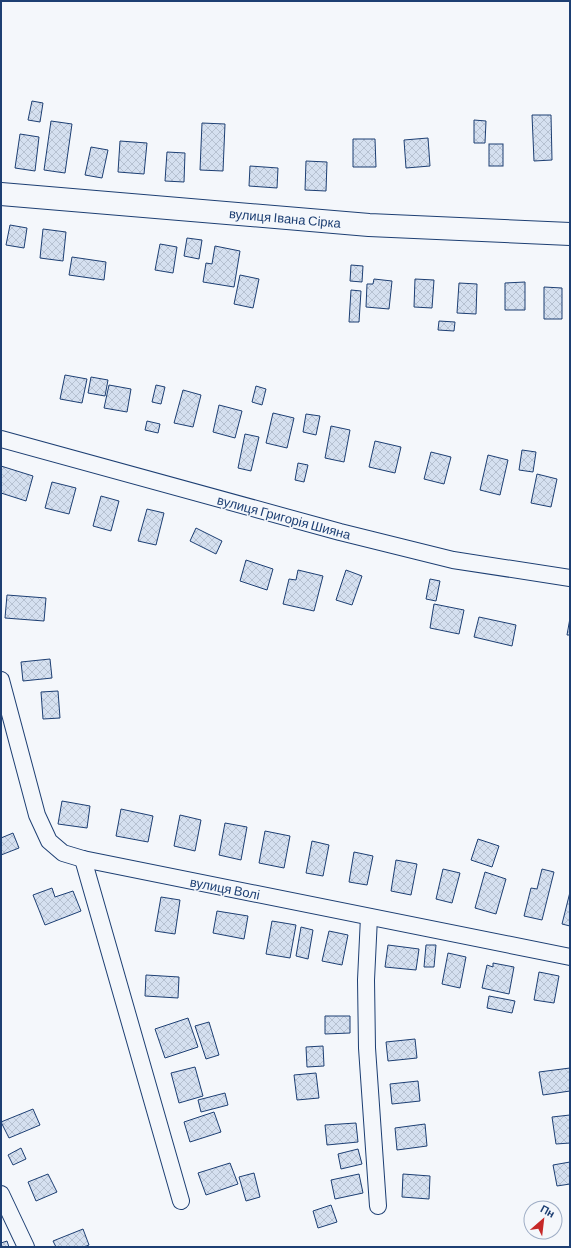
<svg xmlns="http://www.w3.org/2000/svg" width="571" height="1248" font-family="Barlow,sans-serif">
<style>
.building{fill:url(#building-cross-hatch);stroke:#1d3f73}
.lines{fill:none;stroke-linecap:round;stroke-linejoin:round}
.street-casing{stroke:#1d3f73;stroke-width:18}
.secondary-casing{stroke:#1d3f73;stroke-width:24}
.street{stroke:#f4f7fb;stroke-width:16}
.secondary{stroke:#f4f7fb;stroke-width:22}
.labels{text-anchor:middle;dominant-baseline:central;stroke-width:3;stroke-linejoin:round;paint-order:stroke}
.street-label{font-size:13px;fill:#1d3f73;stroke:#f4f7fb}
</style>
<defs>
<pattern id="building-cross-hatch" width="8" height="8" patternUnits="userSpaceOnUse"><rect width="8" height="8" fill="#d5e0f0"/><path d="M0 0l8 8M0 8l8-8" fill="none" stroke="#b6c1d1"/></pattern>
</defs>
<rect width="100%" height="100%" fill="#f4f7fb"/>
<g class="building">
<polygon points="32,101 43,103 40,122 28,120"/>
<polygon points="532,115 551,115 552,160 534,161"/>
<polygon points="474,120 486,121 485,143 474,143"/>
<polygon points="51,121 72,124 65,173 44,170"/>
<polygon points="202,123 225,124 223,171 200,170"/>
<polygon points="20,134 39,137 35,171 15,168"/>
<polygon points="428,138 430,166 406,168 404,140"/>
<polygon points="353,139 375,139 376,167 353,167"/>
<polygon points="120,141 147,143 144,174 118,172"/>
<rect x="489" y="144" width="14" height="22"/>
<polygon points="91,147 108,150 102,178 85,175"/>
<polygon points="167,152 185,153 184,182 165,181"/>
<polygon points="306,161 327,162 326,191 305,190"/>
<polygon points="250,166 278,168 277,188 249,186"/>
<polygon points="10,225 27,228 24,248 6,245"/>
<polygon points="43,229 66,232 63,261 40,258"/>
<polygon points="187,238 202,240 199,259 184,256"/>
<polygon points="160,244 177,247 173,273 155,270"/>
<polygon points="215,246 240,251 234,287 203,282 206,263 212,264"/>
<polygon points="72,257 106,262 104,280 69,275"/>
<polygon points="351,265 363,266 362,282 350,281"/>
<polygon points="240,275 259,279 253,308 234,304"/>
<polygon points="374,279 392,281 389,309 366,307 367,284 373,284"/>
<polygon points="415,279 434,280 432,308 414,307"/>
<polygon points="525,282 525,310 505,310 505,283"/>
<polygon points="459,283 477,284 476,314 457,313"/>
<polygon points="544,287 562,288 562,319 544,319"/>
<polygon points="351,290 361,291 359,322 349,322"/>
<polygon points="439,321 455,322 454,331 438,330"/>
<polygon points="65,375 87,379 82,403 60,399"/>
<polygon points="91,377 108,380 105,396 88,393"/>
<polygon points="109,385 131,389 127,412 104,408"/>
<polygon points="156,385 165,387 161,404 152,402"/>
<polygon points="256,386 266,389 262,405 252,402"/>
<polygon points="183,390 201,395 193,427 174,423"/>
<polygon points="219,405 242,411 235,438 213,432"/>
<polygon points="273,413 294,418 287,448 266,443"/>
<polygon points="306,414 320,416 316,435 303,432"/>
<polygon points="147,421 160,424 158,433 145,430"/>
<polygon points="331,426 350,430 344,462 325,458"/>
<polygon points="245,434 259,437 251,471 238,468"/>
<polygon points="375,441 401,447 395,473 369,467"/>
<polygon points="522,450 536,452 533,472 519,470"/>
<polygon points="431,452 451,457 444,484 424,479"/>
<polygon points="488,455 508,460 500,495 480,490"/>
<polygon points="298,463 308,465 304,482 295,480"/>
<polygon points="1,466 33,476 26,501 1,493"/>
<polygon points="537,474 557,479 551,507 531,503"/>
<polygon points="52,482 76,488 69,514 45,508"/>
<polygon points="101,496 119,501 111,531 93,526"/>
<polygon points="147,509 164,513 156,545 138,541"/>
<polygon points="196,528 222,541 216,554 190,541"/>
<polygon points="246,560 273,569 267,590 240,581"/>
<polygon points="298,570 323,576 314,611 283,604 289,579 296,580"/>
<polygon points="346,570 362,576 352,605 336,600"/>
<polygon points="430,579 440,581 436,601 426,599"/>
<polygon points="7,595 46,598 44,621 5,618"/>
<polygon points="434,604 464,610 459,634 430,628"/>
<polygon points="479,617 516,625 512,646 474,637"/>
<polygon points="570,618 570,635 567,635"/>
<polygon points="50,659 52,678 23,681 21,662"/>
<polygon points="58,691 60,718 43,719 41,692"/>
<polygon points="62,801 90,806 87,828 58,824"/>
<polygon points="121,809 153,816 148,842 116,836"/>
<polygon points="180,815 201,820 195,851 174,846"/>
<polygon points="225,823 247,827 241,860 219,855"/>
<polygon points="265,831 290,836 284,868 259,863"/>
<polygon points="13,833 19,848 1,855 1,838"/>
<polygon points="478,839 499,846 492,867 471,860"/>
<polygon points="312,841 329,845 323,876 306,873"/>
<polygon points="354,852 373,856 367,885 349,882"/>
<polygon points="396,860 417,864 411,895 391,891"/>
<polygon points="443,869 460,873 452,903 436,899"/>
<polygon points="542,869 554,872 542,920 524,916 531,888 537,889"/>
<polygon points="485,872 506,879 496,914 475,908"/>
<polygon points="52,888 55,897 73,891 81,911 45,925 33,895"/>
<polygon points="570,892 570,926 562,924"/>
<polygon points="161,897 180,900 175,934 155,931"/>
<polygon points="217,911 248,916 244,939 213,933"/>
<polygon points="272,921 296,925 290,958 266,954"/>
<polygon points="301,927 313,930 308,959 296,956"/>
<polygon points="329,931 348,935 342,965 322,961"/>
<polygon points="388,945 419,949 416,970 385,967"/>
<polygon points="426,945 436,945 434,967 424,967"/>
<polygon points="448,953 466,957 460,988 442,984"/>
<polygon points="493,963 514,967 509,994 482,988 487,965 493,967"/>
<polygon points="539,972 559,976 554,1003 534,1000"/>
<polygon points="146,975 179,977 178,998 145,996"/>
<polygon points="489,996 515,1001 512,1013 487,1008"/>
<polygon points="325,1016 350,1016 350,1033 325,1034"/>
<polygon points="188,1018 198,1047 165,1058 155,1029"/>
<polygon points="209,1022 219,1055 206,1059 195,1026"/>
<polygon points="415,1039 417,1058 388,1061 386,1042"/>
<polygon points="323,1046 324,1066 307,1067 306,1047"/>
<polygon points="195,1067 203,1096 179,1103 171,1073"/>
<polygon points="570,1068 570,1091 543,1095 539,1072"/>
<polygon points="316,1073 319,1098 297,1100 294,1075"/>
<polygon points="418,1081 420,1101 392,1104 390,1084"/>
<polygon points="225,1093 228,1105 201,1112 198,1100"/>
<polygon points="33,1109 40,1125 9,1138 1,1122"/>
<polygon points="214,1112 221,1132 190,1142 184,1122"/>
<polygon points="570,1115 570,1143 556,1144 552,1117"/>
<polygon points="356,1123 358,1142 327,1145 325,1125"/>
<polygon points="425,1124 427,1146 397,1150 395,1128"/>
<polygon points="21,1148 26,1159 13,1165 8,1155"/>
<polygon points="358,1149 362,1164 341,1169 338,1154"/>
<polygon points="570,1162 570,1184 557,1186 553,1165"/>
<polygon points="230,1163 238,1184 206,1195 198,1173"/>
<polygon points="254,1173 260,1197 246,1201 239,1177"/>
<polygon points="48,1174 57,1192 36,1201 28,1182"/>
<polygon points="359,1174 363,1193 335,1199 331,1180"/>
<polygon points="403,1174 430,1176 429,1199 402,1197"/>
<polygon points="331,1205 337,1222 318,1228 313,1211"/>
<polygon points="83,1229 89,1245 84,1247 56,1247 53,1241"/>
<polygon points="7,1241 9,1247 1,1247 1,1243"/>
</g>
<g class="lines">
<defs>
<g id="street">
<polyline points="1,439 340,532 453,560 570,578"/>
<polyline points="1,680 37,815 49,841 63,853 83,859 570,957"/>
<polyline points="83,859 181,1201"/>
<polyline points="369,917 366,980 367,1048 378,1206"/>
<polyline points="1,1194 26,1247"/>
</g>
<polyline id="secondary" points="1,194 369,225 570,234"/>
</defs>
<use href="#street" class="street-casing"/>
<use href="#secondary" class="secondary-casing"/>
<use href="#street" class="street"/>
<use href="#secondary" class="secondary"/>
</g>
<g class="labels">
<g class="street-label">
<text transform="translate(285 218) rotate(5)">вулиця Івана Сірка</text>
<text transform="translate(284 517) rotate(15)">вулиця Григорія Шияна</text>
<text transform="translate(225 888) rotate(11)">вулиця Волі</text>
</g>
</g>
<rect width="571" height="1248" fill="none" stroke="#1d3f73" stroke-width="4"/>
<g transform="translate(543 1220) rotate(28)"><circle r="19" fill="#f4f7fb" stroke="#9eadc5"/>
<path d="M0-3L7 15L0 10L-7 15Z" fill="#c62828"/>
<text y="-6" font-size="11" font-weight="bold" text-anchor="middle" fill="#1d3f73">Пн</text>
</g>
</svg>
